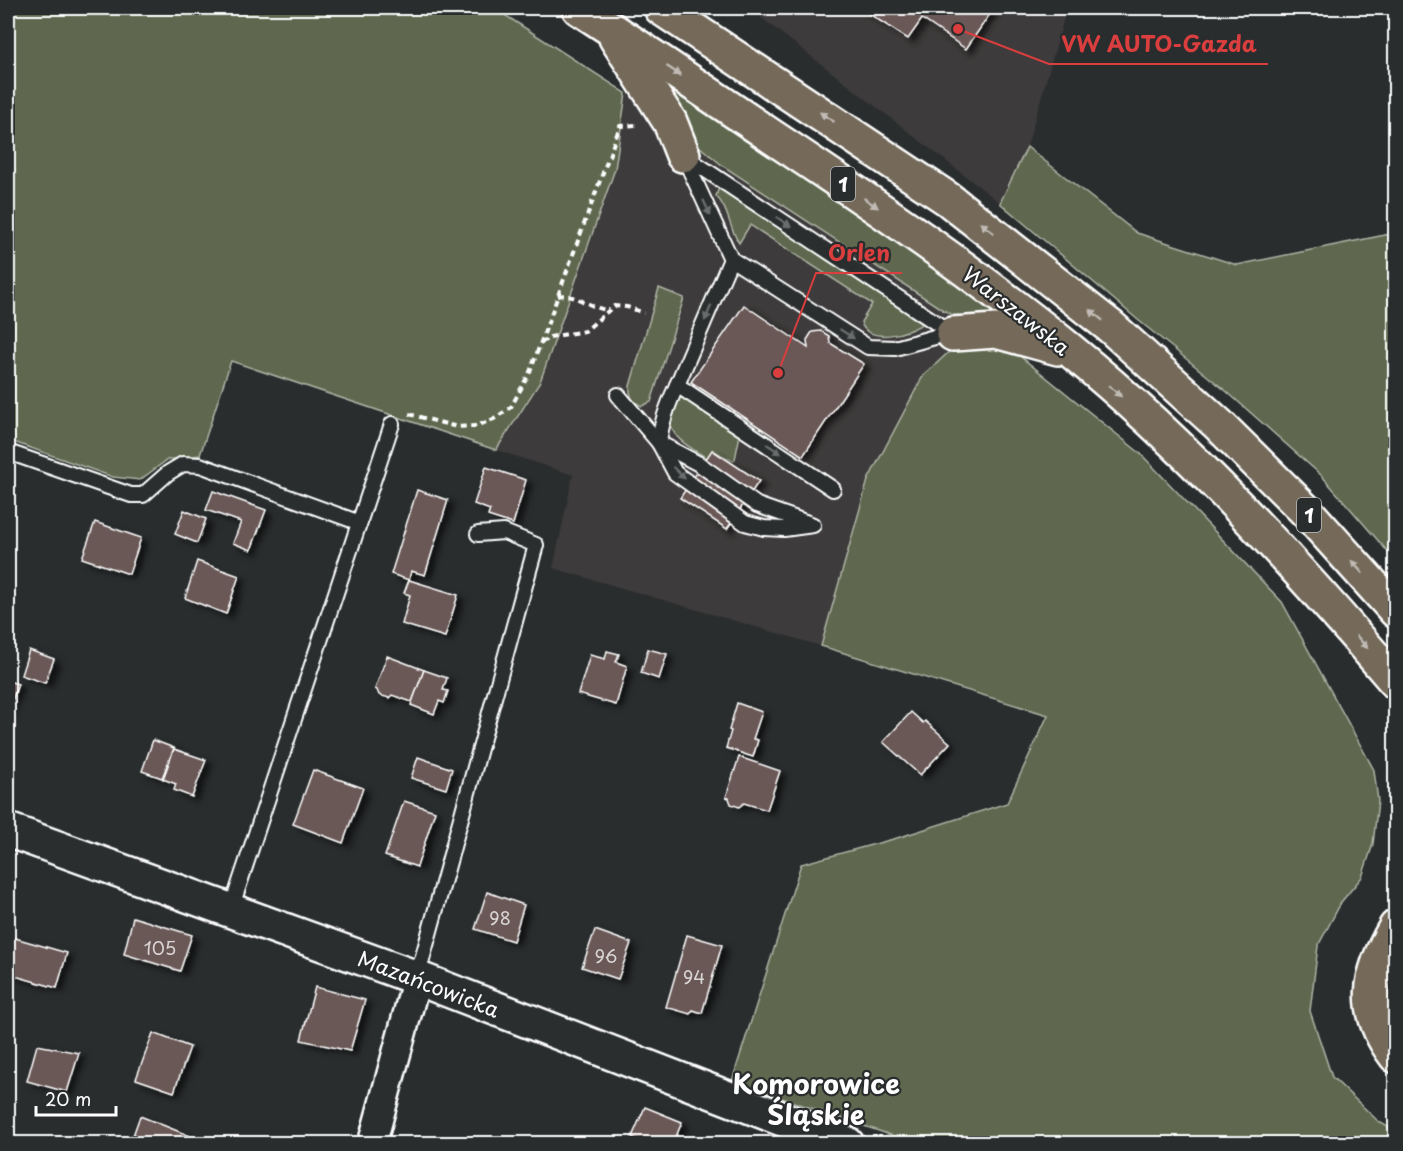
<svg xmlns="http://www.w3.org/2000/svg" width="1403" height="1151" font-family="'Playpen Sans',sans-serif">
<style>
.built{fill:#3d3a3a}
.green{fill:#5f684f;stroke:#afb4a7;stroke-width:1.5}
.building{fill:#6a5856;stroke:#fff;stroke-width:1.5;filter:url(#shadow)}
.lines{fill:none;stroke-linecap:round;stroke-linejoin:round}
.service-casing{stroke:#fff;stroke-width:18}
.minor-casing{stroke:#fff;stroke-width:32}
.tertiary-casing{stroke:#fff;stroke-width:38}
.primary-casing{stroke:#fff;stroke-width:38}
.path{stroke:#fff;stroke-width:4;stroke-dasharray:6 4.5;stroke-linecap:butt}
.service{stroke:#2a2d2e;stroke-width:14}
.minor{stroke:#2a2d2e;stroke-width:27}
.tertiary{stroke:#2a2d2e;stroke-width:33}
.primary{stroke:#746a5a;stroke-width:33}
.oneway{fill:#c0bcb5}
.oneway2{fill:#6a6c6d}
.labels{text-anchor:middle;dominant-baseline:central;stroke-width:4.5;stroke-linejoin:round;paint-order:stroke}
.number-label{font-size:18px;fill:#dad5d5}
.shield{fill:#2a2d2e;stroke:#bfc0c0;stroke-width:1.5}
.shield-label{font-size:20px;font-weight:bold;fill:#fff}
.street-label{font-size:21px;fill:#fff;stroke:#2a2d2e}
.district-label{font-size:27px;font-weight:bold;fill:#fff;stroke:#2a2d2e}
.leader{fill:none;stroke:#da3e3e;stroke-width:2}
.callout-dot{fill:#da3e3e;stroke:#2a2d2e;stroke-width:2}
.callout-label{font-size:22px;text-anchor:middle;font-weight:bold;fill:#da3e3e;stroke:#2a2d2e;stroke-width:4.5;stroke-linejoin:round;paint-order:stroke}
</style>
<defs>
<filter id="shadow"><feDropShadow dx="6" dy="4" stdDeviation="3" flood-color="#0009"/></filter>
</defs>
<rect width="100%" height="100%" fill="#2a2d2e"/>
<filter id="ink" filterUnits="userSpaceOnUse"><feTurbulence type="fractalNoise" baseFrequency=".0167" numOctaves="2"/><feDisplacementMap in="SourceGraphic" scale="12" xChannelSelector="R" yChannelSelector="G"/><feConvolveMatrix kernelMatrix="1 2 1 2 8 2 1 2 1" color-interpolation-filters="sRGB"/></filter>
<g filter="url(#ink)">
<g class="built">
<polygon points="749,8 1067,8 1027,147 1000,203"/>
<polygon points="626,93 718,134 931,294 1000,340 868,480 821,646 553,568 573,475 496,450 540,381 615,169"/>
</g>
<g class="green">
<polygon points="8,8 494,8 626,93 615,169 540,382 496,450 231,361 200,455 167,460 140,480 113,477 8,440"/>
<polygon points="666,83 876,225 1008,319 953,315 943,310 723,166 700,147 688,131 661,86"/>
<polygon points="1027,147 1137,233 1237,265 1395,233 1395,560 1321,475 1226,391 1138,320 1000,203"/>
<path d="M722,188l202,134c-13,12 -58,23 -63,0l11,-18 -122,-79 -11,18c-10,-15 -10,-34 -23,-47l2,-6z"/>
<path d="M659,288l25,10 -33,104 -9,4c-9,-4 -13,-9 -12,-20z"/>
<polygon points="1000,340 1140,453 1282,602 1374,770 1378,801 1373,844 1362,877 1342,901 1318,946 1310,1011 1332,1077 1379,1122 1395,1131 1395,1143 914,1143 732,1081 801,864 897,838 1007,803 1048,715 821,646 868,480 923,376 951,350"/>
<path d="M680,394l59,40v6l-4,19 -2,2 -20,-11 -6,8c-17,-11 -43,-22 -35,-46 2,-7 4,-12 8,-18z"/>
</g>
<g class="building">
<polygon points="860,8 994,8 966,49 922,19 908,39"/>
<polygon points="744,305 808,348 807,340 812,332 821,331 829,336 830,343 864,364 803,456 691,382"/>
<polygon points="712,450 759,481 727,529 680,498"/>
<polygon points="486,467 526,480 513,524 488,516 490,510 474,504"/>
<polygon points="417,490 448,500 425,575 411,571 409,580 391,574"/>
<polygon points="213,491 266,510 251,550 233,543 241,522 206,510"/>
<polygon points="184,510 206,519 197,543 175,534"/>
<polygon points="95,522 141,538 129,574 82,558"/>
<polygon points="197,561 239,576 226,614 185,598"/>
<polygon points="409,580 458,595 445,637 402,624 410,595 404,593"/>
<polygon points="648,649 667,654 659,679 641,673"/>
<polygon points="29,650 54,659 45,683 21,675"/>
<polygon points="607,651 619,654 616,662 627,666 616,705 578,694 590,655 605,659"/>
<polygon points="387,656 424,670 412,702 392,695 389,698 379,695 377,690 375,689"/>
<polygon points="424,670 447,678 443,690 448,691 444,703 439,701 434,714 411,705"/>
<polygon points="8,681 18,684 8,713"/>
<polygon points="737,703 762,712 753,739 758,740 753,757 726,748 731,731 729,730"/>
<polygon points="911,712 923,723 925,721 950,743 920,775 883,742"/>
<polygon points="153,740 174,748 162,778 142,771"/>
<polygon points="174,749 206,760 192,797 174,790 176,784 163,779"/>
<polygon points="418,757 452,769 446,789 411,778"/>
<polygon points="739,757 780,771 767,810 744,803 739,807 731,804 729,798 726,797"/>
<polygon points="313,770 363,788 343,843 293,824"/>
<polygon points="404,801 435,811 417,867 385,856"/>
<polygon points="487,892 524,905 513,941 475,929"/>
<polygon points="133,917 192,935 180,971 124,954"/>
<polygon points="595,930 631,943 618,979 582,967"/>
<polygon points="687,935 722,945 702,1013 693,1010 690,1014 666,1007"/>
<polygon points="8,936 67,953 57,988 8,974"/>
<polygon points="315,987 365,1000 350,1051 301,1040"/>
<polygon points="153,1033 190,1047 174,1092 136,1079"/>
<polygon points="37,1045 79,1053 67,1092 27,1081"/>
<polygon points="645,1107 682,1122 673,1144 647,1144 632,1137"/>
<polygon points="140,1116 190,1136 188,1144 130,1144"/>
</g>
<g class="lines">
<defs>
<g id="service">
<polyline points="683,155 731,259 868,347 895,348 942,335 953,334"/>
<polyline points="683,155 953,334"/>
<polyline points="731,259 677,385 833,489"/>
<path d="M677,385c-9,19 -16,37 -18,58l40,21 58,41 54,19"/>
<polyline points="618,395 659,443 675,473 745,523 764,528 784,529 813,525"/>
<polyline points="8,452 131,495 143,495 168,473 183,464 200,465 360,523"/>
<polyline points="231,909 392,424"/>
<polyline points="417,978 536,545 504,532 478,534"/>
</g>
<polyline id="minor" points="372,1144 417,978"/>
<polyline id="tertiary" points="8,830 417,978 847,1144"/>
<g id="primary">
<path d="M579,8c65,42 130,86 195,130 101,67 201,135 296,212 120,98 225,214 326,332"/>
<polyline points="661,8 948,199 1111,327 1218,424 1306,511 1396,611"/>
<polyline points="616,38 670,122 683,155"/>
<polyline points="953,334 996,331 1058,348"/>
<path d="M1396,927c-28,47 -35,83 0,129"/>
</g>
</defs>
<use href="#service" class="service-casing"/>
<use href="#minor" class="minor-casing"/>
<use href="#tertiary" class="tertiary-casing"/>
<use href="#primary" class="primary-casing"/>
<g class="path">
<path d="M558,296c15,-4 32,12 49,14"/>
<polyline points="541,343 550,337 585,331 614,306 627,307 644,313"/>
<polyline points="409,414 457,427 476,426 494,419 511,407 530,372 620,126 636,125"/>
</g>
<use href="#service" class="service"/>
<use href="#minor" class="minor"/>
<use href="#tertiary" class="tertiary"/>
<use href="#primary" class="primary"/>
</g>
<defs><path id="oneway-solid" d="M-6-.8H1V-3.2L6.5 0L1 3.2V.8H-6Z" transform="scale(1.5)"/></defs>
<g class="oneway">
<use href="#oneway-solid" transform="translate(674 71) rotate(34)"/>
<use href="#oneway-solid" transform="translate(827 117) rotate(-146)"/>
<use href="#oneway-solid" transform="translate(871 203) rotate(34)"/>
<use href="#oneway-solid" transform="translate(987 228) rotate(-143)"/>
<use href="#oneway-solid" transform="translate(1096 315) rotate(-141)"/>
<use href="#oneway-solid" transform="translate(1115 391) rotate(42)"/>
<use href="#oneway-solid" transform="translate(1357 567) rotate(-132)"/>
<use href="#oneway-solid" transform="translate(1362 642) rotate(49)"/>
</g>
<g class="oneway2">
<use href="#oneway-solid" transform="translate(707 208) rotate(65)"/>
<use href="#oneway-solid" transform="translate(784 222) rotate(34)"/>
<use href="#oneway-solid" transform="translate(708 313) rotate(113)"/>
<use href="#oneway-solid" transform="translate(847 334) rotate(33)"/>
<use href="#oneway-solid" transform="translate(774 449) rotate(34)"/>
<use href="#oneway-solid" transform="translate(679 473) rotate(44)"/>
</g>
</g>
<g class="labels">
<g class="number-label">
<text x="500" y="917">98</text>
<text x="160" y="947">105</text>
<text x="606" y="955">96</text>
<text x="694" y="976">94</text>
</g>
<g class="shield">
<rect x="831" y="167" width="24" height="34" rx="4.5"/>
<rect x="1297" y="498" width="24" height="34" rx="4.5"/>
</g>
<g class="shield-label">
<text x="843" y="184">1</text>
<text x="1309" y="515">1</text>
</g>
<g class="street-label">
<text transform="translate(1017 310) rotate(38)">Warszawska</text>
<text transform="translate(429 983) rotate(21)">Mazańcowicka</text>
</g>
<g class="district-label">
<text x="816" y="1082">Komorowice<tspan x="816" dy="31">Śląskie</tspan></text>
</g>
</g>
<path class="leader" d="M958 29L1049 64H1268M778 373L816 273H902"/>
<g class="callout-dot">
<circle cx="958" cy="29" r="6"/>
<circle cx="778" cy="373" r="6"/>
</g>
<g class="callout-label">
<text x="1159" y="52">VW AUTO-Gazda</text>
<text x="859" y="261">Orlen</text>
</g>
<rect width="1403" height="1151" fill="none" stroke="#2a2d2e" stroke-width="30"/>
<rect x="15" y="15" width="1373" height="1121" fill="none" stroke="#fff" stroke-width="2" filter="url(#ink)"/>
<path d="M36 1106v9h80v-9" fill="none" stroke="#ffffff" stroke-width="3"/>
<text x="45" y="1106" font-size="18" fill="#ffffff" stroke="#2a2d2e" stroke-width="4.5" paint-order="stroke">20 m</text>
</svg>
